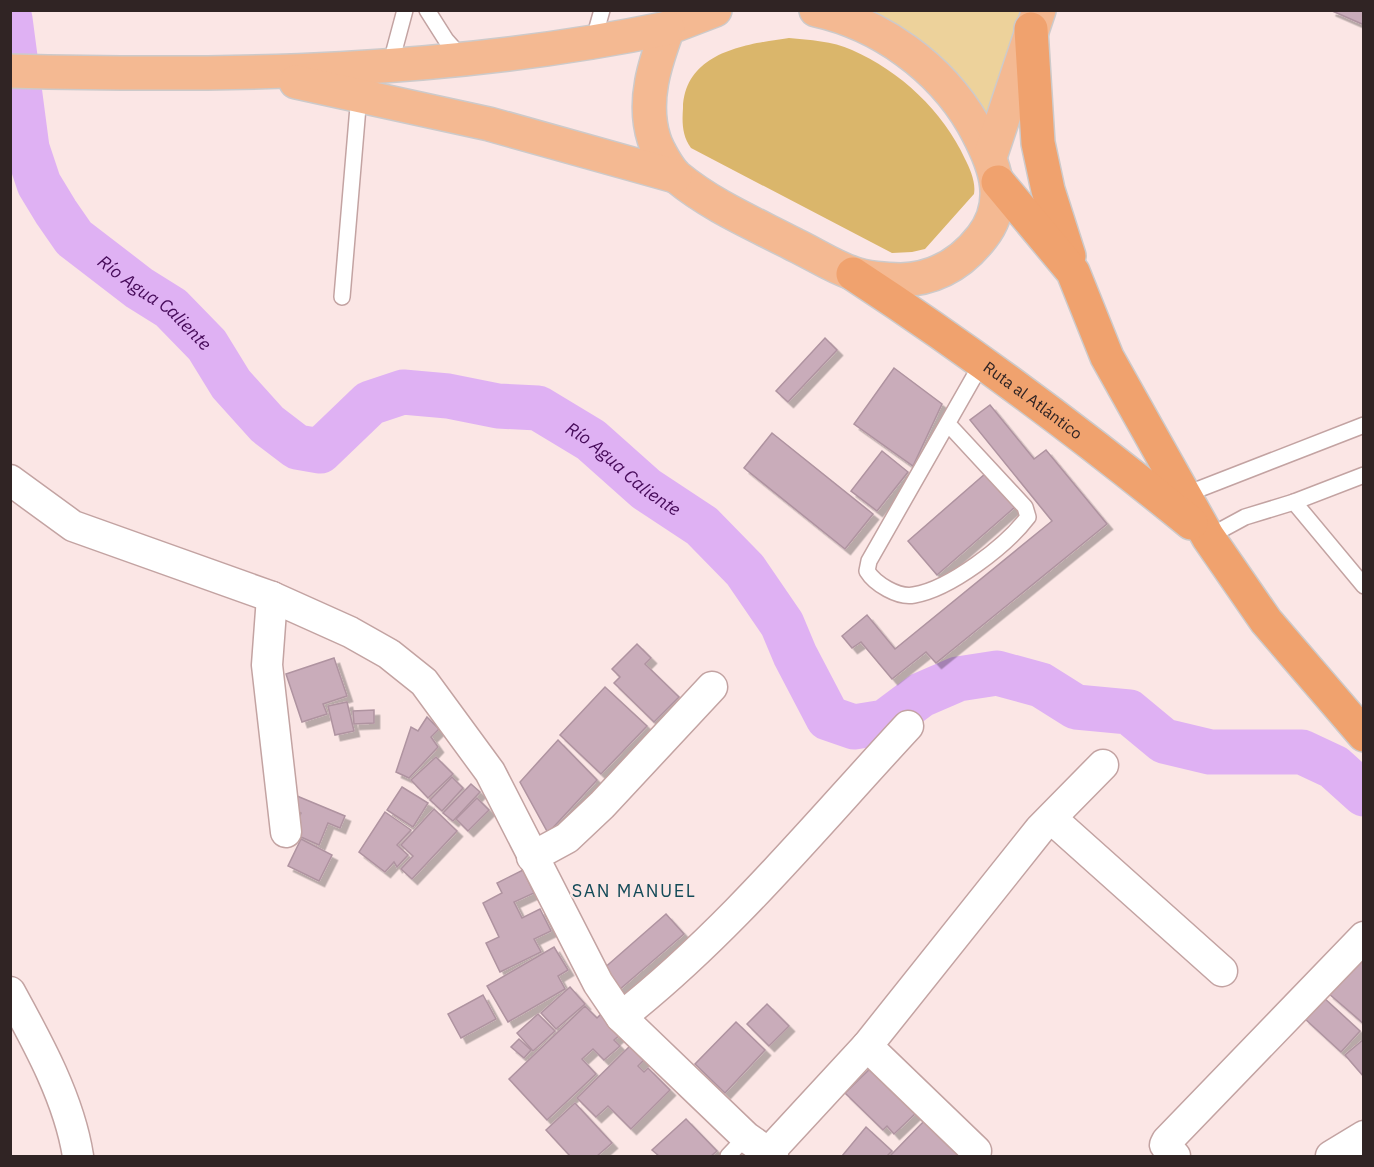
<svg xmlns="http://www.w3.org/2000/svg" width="1374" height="1167" font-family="'IBM Plex Sans',sans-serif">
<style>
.green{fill:#edd29b}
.forest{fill:#dab66b}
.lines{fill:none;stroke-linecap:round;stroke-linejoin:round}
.river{stroke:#dfb1f3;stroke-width:45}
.building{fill:#c9acba;stroke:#af93a0;stroke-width:1.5;filter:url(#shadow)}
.service-casing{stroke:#c3a3a2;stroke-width:18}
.minor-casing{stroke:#c3a3a2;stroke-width:33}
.primary-casing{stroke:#cdcaca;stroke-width:36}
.trunk-casing{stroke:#cdcaca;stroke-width:36}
.service{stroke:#fff;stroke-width:15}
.minor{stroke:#fff;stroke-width:30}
.primary{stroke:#f4b992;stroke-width:33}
.trunk{stroke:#f0a26e;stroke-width:33}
.labels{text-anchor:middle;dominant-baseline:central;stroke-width:5;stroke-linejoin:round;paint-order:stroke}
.street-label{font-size:16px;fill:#302424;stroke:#fbe6e5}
.water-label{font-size:18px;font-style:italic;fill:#460a59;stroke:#fbe6e5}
.neighbourhood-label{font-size:18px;letter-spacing:1.5px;fill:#134a58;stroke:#fbe6e5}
</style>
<defs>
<filter id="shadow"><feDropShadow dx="5.5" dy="5.5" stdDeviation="0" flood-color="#0004"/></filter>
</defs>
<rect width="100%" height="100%" fill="#fbe6e5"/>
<polygon class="green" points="874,11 1028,11 1003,138 950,67"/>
<path class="forest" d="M789,38c21,2 43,3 63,12 48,21 91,61 113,109 5,10 11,23 9,35l-49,55 -13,3 -20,1 -201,-105c-9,-12 -9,-26 -8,-40 2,-56 63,-64 106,-70z"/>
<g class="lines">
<path class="river" id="s1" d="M10,19l17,129 12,36 17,28 18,26 65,50 32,20 36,37 24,39 36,40 30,23 23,4 50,-48 33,-11 45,4 50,10 40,2 53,32 55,49 56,37 43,44 37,54 13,31 33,63 26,9 31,-5 36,-27 37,-16 39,-6 44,12 35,22 53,5 35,29 46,11h92l32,15 30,27"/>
</g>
<g class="building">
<polygon points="1330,10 1364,10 1364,21 1362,24"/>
<polygon points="825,338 837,350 788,402 776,391"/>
<polygon points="894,368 942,404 913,466 854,424"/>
<polygon points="990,405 1034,459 1046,450 1107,524 936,663 926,652 892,679 861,642 852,648 842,636 867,615 895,649 1052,521 970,420"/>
<polygon points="772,433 873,514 845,549 744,468"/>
<polygon points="882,451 908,472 877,511 851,491"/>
<polygon points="986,473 1015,507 937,575 908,541"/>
<polygon points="637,644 651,658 645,664 679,697 654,722 614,683 620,677 612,669"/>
<polygon points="334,658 347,696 323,704 327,714 302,722 286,674"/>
<polygon points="605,687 647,726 601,774 560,735"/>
<polygon points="347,702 354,731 335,735 328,706"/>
<polygon points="374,710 374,723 354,724 353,711"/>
<polygon points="427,717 439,729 431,737 438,747 409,778 396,772 411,727 418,731"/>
<polygon points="558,740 597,780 548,833 520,782"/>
<polygon points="436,757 453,774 428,798 411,780"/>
<polygon points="452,777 463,788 442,811 430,800"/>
<polygon points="471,784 480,792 453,821 443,813"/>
<polygon points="402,787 428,803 413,827 387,810"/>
<polygon points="297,796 345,816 340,828 328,823 319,845 292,833 301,813 291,808"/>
<polygon points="477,798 489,810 468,831 456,819"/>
<polygon points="434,809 457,831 412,879 401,869 413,856 401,845"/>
<polygon points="385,812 411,830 397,845 408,855 397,867 394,862 385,872 359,852"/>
<polygon points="301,839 332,855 319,881 288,866"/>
<polygon points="523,870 534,893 514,902 522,918 540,909 551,931 534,939 541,952 500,972 486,943 499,937 483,903 502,893 497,883"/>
<polygon points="666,914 684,934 619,990 602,970"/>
<polygon points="554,947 568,970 558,976 565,989 508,1022 487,986"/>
<polygon points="1364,953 1364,1024 1328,993"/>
<polygon points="570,987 585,1004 556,1029 541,1013"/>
<polygon points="483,995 496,1019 461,1038 448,1014"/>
<polygon points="1323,997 1360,1031 1341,1052 1304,1018"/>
<polygon points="767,1004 789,1026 769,1046 747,1024"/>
<polygon points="585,1006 597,1018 601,1014 621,1034 614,1040 620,1046 604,1060 593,1049 582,1059 596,1074 547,1120 509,1079"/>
<polygon points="538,1014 555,1031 533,1051 517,1033"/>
<polygon points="736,1022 765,1050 725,1093 695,1064"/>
<polygon points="519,1039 531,1050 524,1058 511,1047"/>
<polygon points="1364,1039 1364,1077 1345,1055"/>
<polygon points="632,1044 646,1058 638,1066 644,1072 648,1068 670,1090 631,1129 608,1106 596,1117 577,1098"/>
<polygon points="877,1062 916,1113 894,1134 887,1126 883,1130 845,1093"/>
<polygon points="575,1103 612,1143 597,1156 570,1156 546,1130"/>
<polygon points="686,1119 717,1151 711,1156 659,1156 652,1150"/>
<polygon points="926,1119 965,1156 890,1156"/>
<polygon points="866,1127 892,1151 887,1156 842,1156"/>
</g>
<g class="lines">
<defs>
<g id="service">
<polyline points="427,10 446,40 462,58"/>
<polyline points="593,42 602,10"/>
<polyline points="390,66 405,10"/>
<polyline points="342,297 359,95"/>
<path d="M949,425l76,82 3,10c-22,29 -78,72 -114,78 -16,3 -39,-11 -47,-24l2,-10 114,-200"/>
<polyline points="1184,495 1364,425"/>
<polyline points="1294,502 1364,475"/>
<polyline points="1208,537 1245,517 1294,502 1364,586"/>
<polyline points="728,1156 746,1137"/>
</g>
<g id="minor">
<polyline points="10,480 73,526 272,597 350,632 389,654 424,682 490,772 598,983 621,1017 746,1137 773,1156"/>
<polyline points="272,597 267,665 286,832"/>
<polyline points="1052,819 1222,971"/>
<polyline points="532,857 567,838 602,805 712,687"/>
<path d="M10,992c28,51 59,107 68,164"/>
<path d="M621,1017c107,-84 194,-191 287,-291"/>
<polyline points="867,1046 976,1151"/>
<polyline points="769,1152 867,1046 1040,829 1103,765"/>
<polyline points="1175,1156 1165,1145 1167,1141 1364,937"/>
<polyline points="1331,1156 1364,1136"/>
</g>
<g id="primary">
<path d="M715,10l-47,18c-13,35 -26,73 -14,111 3,10 15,31 23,38 35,29 78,47 118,68 19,9 37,21 57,28 13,5 35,7 49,7 34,-1 61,-17 81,-43 29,-37 11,-77 -9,-113 -33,-57 -93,-100 -157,-114"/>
<path d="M10,71c221,6 442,2 658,-43"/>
<polyline points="296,82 489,124 675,176"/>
<polyline points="990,157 1039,10"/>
</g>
<g id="trunk">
<polyline points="1031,29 1038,143 1048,190 1069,256"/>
<polyline points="998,182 1073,272 1107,357 1208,537 1266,621 1364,735"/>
<path id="s2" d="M853,274c118,77 229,160 338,249"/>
</g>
</defs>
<use href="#service" class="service-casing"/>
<use href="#minor" class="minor-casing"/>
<use href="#primary" class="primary-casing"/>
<use href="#trunk" class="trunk-casing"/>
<use href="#service" class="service"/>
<use href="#minor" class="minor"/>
<use href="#primary" class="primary"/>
<use href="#trunk" class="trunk"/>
</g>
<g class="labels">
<g class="street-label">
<text stroke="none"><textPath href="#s2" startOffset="220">Ruta al Atlántico</textPath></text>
</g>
<g class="water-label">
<text stroke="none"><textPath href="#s1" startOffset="336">Río Agua Caliente</textPath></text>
<text stroke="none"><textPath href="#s1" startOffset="910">Río Agua Caliente</textPath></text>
</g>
<g class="neighbourhood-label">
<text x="634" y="890">SAN MANUEL</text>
</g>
</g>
<rect width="1374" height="1167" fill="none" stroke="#302424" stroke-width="24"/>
</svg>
